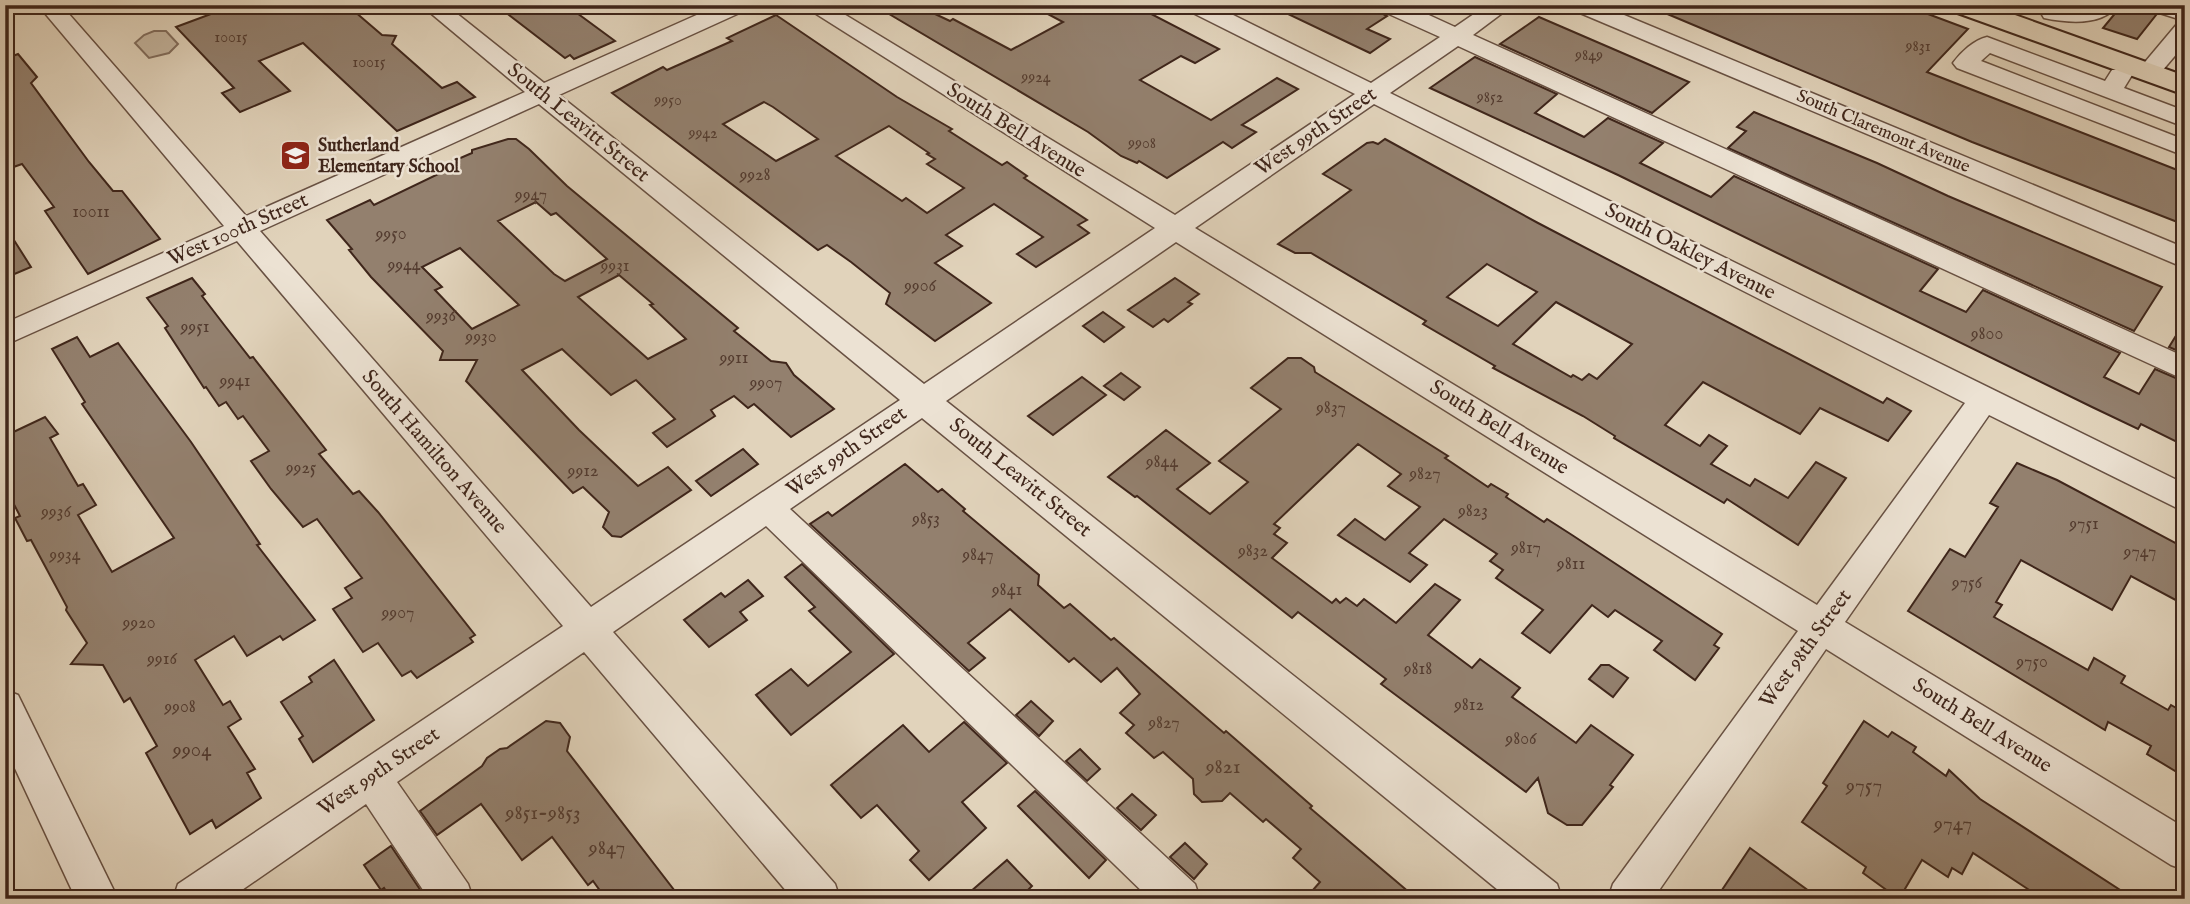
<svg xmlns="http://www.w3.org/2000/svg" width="2190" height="904" font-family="'IM FELL English',serif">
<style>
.green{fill:#c5b6a0;stroke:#826e5e;stroke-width:2}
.building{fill:#93806e;stroke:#3f261b;stroke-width:2;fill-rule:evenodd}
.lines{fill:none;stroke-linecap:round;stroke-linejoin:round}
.minor-casing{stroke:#685143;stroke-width:3}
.major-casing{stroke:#3f261b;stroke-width:4}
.minor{fill:#ece2d3;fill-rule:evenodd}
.major{fill:#e1d3bb;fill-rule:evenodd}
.labels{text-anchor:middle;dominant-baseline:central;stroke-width:5;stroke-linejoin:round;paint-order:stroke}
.far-number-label{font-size:16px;fill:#543c30}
.far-street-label{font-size:18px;fill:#3f261b;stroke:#ece2d3}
.far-poi-label{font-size:18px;font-weight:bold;fill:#3f261b;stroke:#ece2d3;text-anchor:start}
.number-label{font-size:18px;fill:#543c30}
.street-label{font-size:21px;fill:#3f261b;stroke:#ece2d3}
.near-number-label{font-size:21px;fill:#543c30}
</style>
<rect width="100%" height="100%" fill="#e1d3bb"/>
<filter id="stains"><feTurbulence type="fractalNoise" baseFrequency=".00286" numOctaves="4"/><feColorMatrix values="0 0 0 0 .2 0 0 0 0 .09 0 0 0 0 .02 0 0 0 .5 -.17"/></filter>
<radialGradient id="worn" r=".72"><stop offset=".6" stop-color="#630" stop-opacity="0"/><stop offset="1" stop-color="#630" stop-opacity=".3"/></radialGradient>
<polygon class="green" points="154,31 166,31 178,44 169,53 149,58 135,43 144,35"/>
<g class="building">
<polygon points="235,5 347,5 382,35 396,36 392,44 442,88 457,82 475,97 397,131 303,43 259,61 290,91 240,112 222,93 234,88 176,27"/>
<polygon points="496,5 566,5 615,41 574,59 570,55 565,58"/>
<polygon points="874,5 916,5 950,21 953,19 1011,50 1063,22 1031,5 1134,5 1219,49 1195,63 1181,56 1140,80 1211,120 1277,78 1298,89 1242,125 1256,132 1232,148 1223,142 1167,178 1139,161 1137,163 1121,156 1088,132"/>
<polygon points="1269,5 1375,5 1379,12 1387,16 1367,29 1390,39 1370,53"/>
<polygon points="1646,5 1904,5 1968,29 1927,72 2185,173 2185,225 1972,142"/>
<polygon points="2122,5 2140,5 2156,15 2137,39 2103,28"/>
<path d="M776,15l121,82 55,32 -3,2 53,34 5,-3 20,14 -3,2 63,42 -9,5 11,8 -53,34 -19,-13 26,-17 -49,-33 -48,31 16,11 -27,17 56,40 -56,38 -49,-37 4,-11 -39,-31 -24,-17 -9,5 -206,-157 51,-26 4,3 65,-29 -5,-3zM764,102l9,5 45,32 -42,22 -53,-37zM889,126l40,27 -2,1 8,5 -8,5 37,24 -37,25 -21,-15 -4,3 -66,-45z"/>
<polygon points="1539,17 1634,58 1689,82 1652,113 1500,44"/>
<polygon points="18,54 37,77 31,83 89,162 113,191 122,191 160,239 88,274 45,211 54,207 22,164 5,170 5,59"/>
<polygon points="1475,57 1557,94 1535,113 1584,137 1608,118 1663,143 1640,163 1711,197 1734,176 1938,269 1920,291 1966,312 1983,290 2120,353 2104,377 2139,394 2155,369 2185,382 2185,446 2141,424 2138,429 2092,407 1618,175 1430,88"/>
<polygon points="1754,112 1877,163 1948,196 2162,287 2134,331 1728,148 1746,131 1737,127"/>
<path d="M508,139h8l13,10 38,37 171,142 -4,3 37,30 15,2 8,12 40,34 -43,28 -37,-33 -6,4 -14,-12 -23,14 4,6 -48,31 -14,-14 22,-14 -39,-39 -25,15 -49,-46 -40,21 57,60 59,56 30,-19 23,23 -70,47 -9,-1 -9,-9 6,-15 -26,-25 -10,6 -107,-112 11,-21h-37l3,-9 -72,-74 -22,-27 3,-1 -25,-29 43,-20 4,5 81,-39 -4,-4 21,-9v-3zM536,202l15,13 5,-2 51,46 -42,22 -11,-7 -56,-53zM460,248l59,57 -47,24 -37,-39 7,-3 -20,-20zM619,275l34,29 -3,1 36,34 -38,20 -70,-62z"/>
<path d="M1385,139l153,84 345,180 4,-5 24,13 -23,30 -68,-33 -20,26 -97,-52 -38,43 35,21 9,-11 18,11 -16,18 39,22 5,-7 33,19 28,-36 30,16 -48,67 -71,-46 -3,4 -110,-65 1,-2 -32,-20 -90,-48 2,-2 -72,-42 3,-3 -115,-68h-16l-17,-9 73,-54 -28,-16 44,-31 6,-1 5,2zM1487,264l50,28 -39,34 -51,-29zM1556,302l76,42 -35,35 -8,-5 -7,6 -9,-5 -2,2 -58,-33z"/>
<polygon points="5,226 31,267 5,278"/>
<polygon points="192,278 205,294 202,296 225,326 250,358 253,357 326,450 319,454 353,494 359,491 378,512 475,635 470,638 473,642 417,678 411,671 402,676 378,643 363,652 333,609 352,598 345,588 362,578 317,519 303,527 271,489 251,461 269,451 243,416 238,419 226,402 219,406 206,387 204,388 165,328 168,326 147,298"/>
<polygon points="1175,278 1199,294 1188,302 1192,304 1168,322 1164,319 1153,327 1128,310"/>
<polygon points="1103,312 1124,327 1104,342 1083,326"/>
<polygon points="2185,321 2185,354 2169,347"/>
<polygon points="77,337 90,357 118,343 191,442 260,544 257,545 315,620 283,640 280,636 247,656 234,636 195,660 223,705 230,701 241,719 228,727 255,769 247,773 261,798 216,828 212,820 190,834 146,753 157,746 130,698 124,702 103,665 71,664 87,643 66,610 67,607 31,540 27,541 15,518 20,516 5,487 5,436 45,417 58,434 50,438 78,486 83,484 96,505 78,515 112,572 174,538 82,404 85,402 52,349"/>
<polygon points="1288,358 1301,358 1314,367 1315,372 1448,456 1445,458 1488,487 1491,484 1508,494 1506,497 1544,522 1547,519 1572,535 1722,634 1714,645 1719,648 1695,680 1654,650 1662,641 1615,610 1608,617 1592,605 1550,653 1522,633 1543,610 1496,578 1503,570 1490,561 1497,554 1444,519 1409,553 1427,565 1410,582 1338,535 1355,519 1385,540 1420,507 1388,486 1401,474 1358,444 1274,524 1280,528 1274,534 1287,543 1272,558 1332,603 1336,599 1340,603 1346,598 1357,606 1364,599 1396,623 1435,584 1460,600 1428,635 1472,668 1480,659 1520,688 1512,697 1576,743 1591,725 1633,755 1610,785 1613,787 1582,825 1567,825 1548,813 1538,778 1526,792 1381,684 1386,679 1298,612 1292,618 1137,496 1135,497 1108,477 1166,430 1210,463 1177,489 1210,514 1248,482 1219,461 1281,409 1251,388"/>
<polygon points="1121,373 1140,387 1124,400 1104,386"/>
<polygon points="1082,377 1106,395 1053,435 1028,416"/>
<polygon points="743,449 758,464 711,496 696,481"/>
<polygon points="2017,463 2057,480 2185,548 2185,605 2131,576 2112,610 2021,560 1996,602 2002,605 1994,617 2088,670 2094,658 2125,676 2121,683 2168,710 2171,705 2185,713 2185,777 2147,754 2151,746 2108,722 2105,730 1908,611 1950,549 1965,557 1998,507 1990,503"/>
<polygon points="905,464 938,492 942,489 965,509 963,511 1039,575 1038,585 1064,608 1070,604 1111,640 1114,638 1224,733 1226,731 1312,806 1310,808 1417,899 1305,899 1320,882 1293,858 1301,849 1266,819 1263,822 1230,793 1222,801 1202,802 1194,794 1193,779 1163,752 1154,758 1126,733 1134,725 1120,713 1140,694 1117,668 1101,682 1074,658 1069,662 1010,609 968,643 985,658 969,671 810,524 828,512 832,516"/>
<polygon points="802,564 894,654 791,735 756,695 791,669 808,686 851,652 809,611 815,607 785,577"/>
<polygon points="748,580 763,596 740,612 747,620 709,647 684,620 721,593 725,597"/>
<polygon points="334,660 374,720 313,762 299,739 303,736 281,702 312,682 309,677"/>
<polygon points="1601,665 1609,665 1628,678 1613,697 1589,679"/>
<polygon points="1031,701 1053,721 1039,736 1016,715"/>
<polygon points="546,721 560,723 570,737 567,751 681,899 606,899 593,881 588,885 552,837 522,860 481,804 437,835 420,811 482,766 487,758 500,749 507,748"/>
<polygon points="1864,721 1888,737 1892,732 1916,747 1913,752 1946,776 1949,770 1980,799 2134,899 2043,899 1973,853 1962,874 1952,868 1948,877 1922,860 1899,899 1863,873 1866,867 1802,822 1827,786 1823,783"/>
<polygon points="964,722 1007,763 962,802 986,828 929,880 910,860 919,851 877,805 861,818 831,785 903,725 929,752"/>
<polygon points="1080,749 1100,769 1087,781 1066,761"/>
<polygon points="1035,791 1106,860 1089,878 1018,806"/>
<polygon points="1132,794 1156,815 1141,830 1117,808"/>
<polygon points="1185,843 1207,864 1194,879 1170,857"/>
<polygon points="391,846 423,894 416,899 391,899 384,888 381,890 364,865"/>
<polygon points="1750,848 1820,899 1716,899"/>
<polygon points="1007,860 1032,886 1019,899 962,899"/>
</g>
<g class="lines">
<defs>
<g id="minor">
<path d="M38,5h23l185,211 279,-124 -104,-87h25l98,78 175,-78h30l-3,5 -187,85 365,289 231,-156 -353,-223h27l346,210 180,-121 -168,-84 -3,-5h29l158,78 69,-46 -60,-27 -3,-5h30l48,22 32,-22h26l-40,30 712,322v23l-727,-334 -68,47 795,391v28l-196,-97 -144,207 340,206v42l-14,-5 -345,-216 -173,250h-45l5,-15 185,-253 -622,-389 -230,159 611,483 5,15h-53l-587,-481 -132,91 405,375 5,15h-50l-384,-373 -153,106 222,252 5,15h-47l-209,-247 -187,130 71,102 5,15h-44l-63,-95 -137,95h-56l5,-15 385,-258 -326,-385 -232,104v-22l219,-97zM539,104l361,296 -309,207 -331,-376zM1374,104l591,299 -148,202 -622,-377z"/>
<polygon points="1570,5 1600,5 2185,248 2185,268 1573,10"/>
<path d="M2094,5h24c-15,21 -50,18 -74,13l-3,-5 3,-5z"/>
<polygon points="2147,5 2185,7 2185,21 2150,10"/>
<polygon points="2185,22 2185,44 2156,78 2140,78 2136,73 2140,68 2177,24"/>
<path d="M1987,37l118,44 7,-11h16l4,5 -8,13 61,23v16l-195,-74 -9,8 204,79v16l-228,-88 -4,-5c8,-11 21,-23 34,-26z"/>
<polygon points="5,690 18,695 118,899 76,899 5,747"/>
</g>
<polygon id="major" points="1948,5 1987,5 2185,76 2185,95 1952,11"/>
</defs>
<use href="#minor" class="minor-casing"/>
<use href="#major" class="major-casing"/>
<use href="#minor" class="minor"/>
<use href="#major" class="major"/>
</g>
<defs>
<symbol id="school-square" viewBox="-11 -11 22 22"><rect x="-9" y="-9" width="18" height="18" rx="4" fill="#8f2418" stroke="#ece2d3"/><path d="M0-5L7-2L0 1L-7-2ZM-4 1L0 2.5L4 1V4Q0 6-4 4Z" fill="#fff"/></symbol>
</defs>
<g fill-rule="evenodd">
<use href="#school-square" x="278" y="138" width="35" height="35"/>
</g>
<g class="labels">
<g class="far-number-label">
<text x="231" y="38">10015</text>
<text x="1918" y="47">9831</text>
<text x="1589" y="56">9849</text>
<text x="369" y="63">10015</text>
<text x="1036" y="78">9924</text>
<text x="1490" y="98">9852</text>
<text x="668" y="101">9950</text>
<text x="703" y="134">9942</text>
<text x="1142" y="144">9908</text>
</g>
<g class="far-street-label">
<text transform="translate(1883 132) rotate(23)">South Claremont Avenue</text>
</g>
<g class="far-poi-label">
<text x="318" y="146">Sutherland<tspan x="318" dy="21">Elementary School</tspan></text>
</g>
<g class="number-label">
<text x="755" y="175">9928</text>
<text x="531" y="195">9947</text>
<text x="91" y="212">10011</text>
<text x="391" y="234">9950</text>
<text x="404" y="265">9944</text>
<text x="615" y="266">9931</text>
<text x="920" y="286">9906</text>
<text x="441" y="316">9936</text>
<text x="195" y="327">9951</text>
<text x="1987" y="334">9800</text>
<text x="481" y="337">9930</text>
<text x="734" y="358">9911</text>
<text x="235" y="381">9941</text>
<text x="766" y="383">9907</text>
<text x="1331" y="408">9837</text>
<text x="1162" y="462">9844</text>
<text x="301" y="468">9925</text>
<text x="583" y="471">9912</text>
<text x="1425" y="474">9827</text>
<text x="1473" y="511">9823</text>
<text x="56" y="512">9936</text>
<text x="926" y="519">9853</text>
<text x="2084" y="524">9751</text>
<text x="1526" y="548">9817</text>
<text x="1253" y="551">9832</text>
<text x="2140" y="552">9747</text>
<text x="65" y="555">9934</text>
<text x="978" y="555">9847</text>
<text x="1571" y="564">9811</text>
<text x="1967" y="583">9756</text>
<text x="1007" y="590">9841</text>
<text x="398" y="613">9907</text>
<text x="139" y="623">9920</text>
<text x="162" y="659">9916</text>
<text x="2032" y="662">9750</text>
<text x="1418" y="669">9818</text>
<text x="1469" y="705">9812</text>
<text x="180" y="707">9908</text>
<text x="1164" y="723">9827</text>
<text x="1521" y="739">9806</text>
</g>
<g class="street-label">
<text transform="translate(578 123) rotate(39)">South Leavitt Street</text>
<text transform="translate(1016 131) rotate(32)">South Bell Avenue</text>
<text transform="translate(1316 132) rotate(-34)">West 99th Street</text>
<text transform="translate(238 230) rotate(-24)">West 100th Street</text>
<text transform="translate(1690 252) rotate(27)">South Oakley Avenue</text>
<text transform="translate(1499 428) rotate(32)">South Bell Avenue</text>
<text transform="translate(434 452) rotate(49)">South Hamilton Avenue</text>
<text transform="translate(847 452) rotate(-35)">West 99th Street</text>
<text transform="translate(1020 478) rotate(39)">South Leavitt Street</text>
<text transform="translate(1806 649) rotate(-54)">West 98th Street</text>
<text transform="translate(1982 726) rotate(32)">South Bell Avenue</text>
<text transform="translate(379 772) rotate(-34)">West 99th Street</text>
</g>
<g class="near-number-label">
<text x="192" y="750">9904</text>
<text x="1223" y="767">9821</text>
<text x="1864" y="786">9757</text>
<text x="543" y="813">9851-9853</text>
<text x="1953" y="824">9747</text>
<text x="607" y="848">9847</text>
</g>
</g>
<rect width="2190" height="904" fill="none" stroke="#e1d3bb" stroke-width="28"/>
<rect x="7" y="7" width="2176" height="890" fill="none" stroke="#3f261b" stroke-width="3.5"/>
<rect x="14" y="14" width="2162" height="876" fill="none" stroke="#3f261b" stroke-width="2"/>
<rect width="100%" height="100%" filter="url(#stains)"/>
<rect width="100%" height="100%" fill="url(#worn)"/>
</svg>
